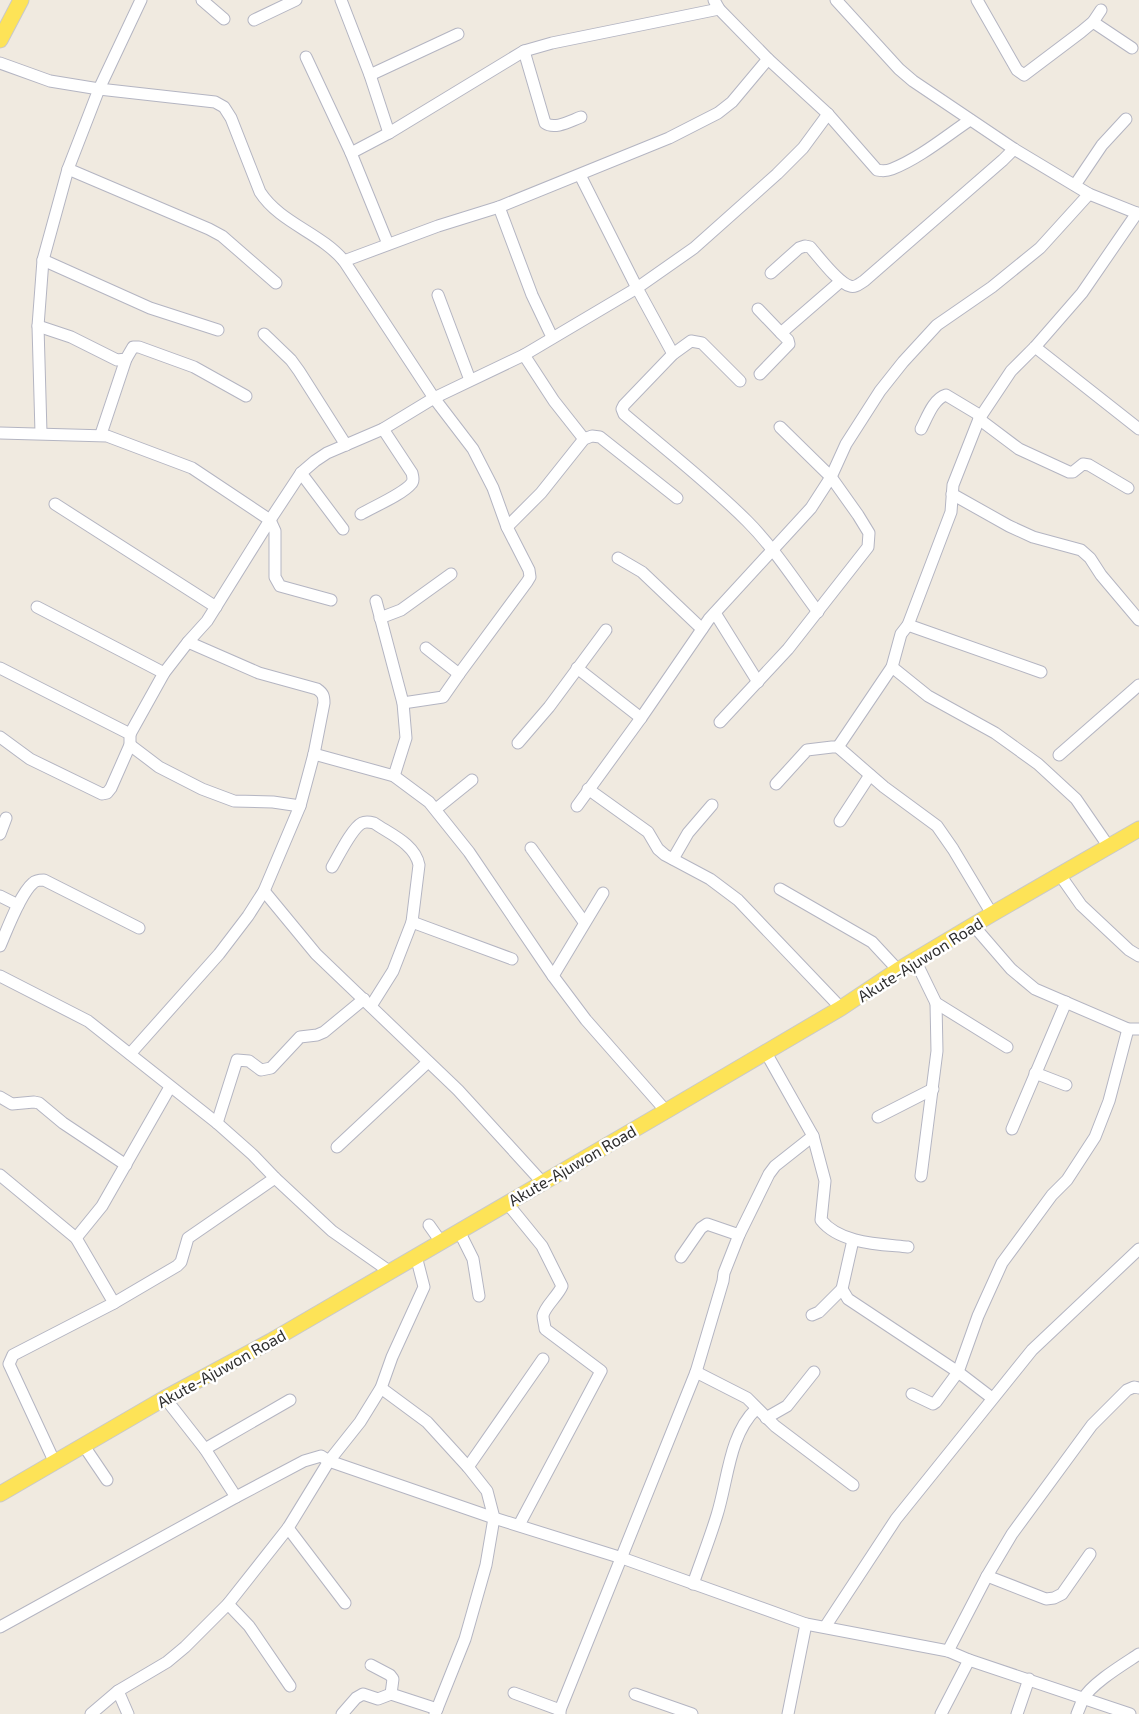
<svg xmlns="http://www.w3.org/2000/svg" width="1139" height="1714" font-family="'Exo 2',sans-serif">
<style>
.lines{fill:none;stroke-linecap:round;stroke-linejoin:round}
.minor-casing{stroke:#b4b5c2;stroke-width:13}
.major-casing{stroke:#c9c9c9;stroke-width:17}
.minor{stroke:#fff;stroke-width:11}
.major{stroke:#fde357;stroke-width:15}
.labels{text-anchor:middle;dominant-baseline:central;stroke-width:5;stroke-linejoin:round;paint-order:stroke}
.street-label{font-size:16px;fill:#2e2e2e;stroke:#fff}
</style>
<rect width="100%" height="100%" fill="#f0eae0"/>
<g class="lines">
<defs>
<g id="minor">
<polyline points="202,0 224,19"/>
<polyline points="341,0 370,75 389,133"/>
<path d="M714,0l5,9 49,50 60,55 49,56c5,1 10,1 15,-1 28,-11 54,-33 78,-49"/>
<polyline points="836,0 899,69 913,81 1014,149 1089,194 1139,214"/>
<polyline points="977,0 1017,70 1024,75 1081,32 1093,22 1101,10"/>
<polyline points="254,20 296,0"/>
<polyline points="1093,22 1132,48"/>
<path d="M524,51l21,72c10,7 25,-2 36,-6"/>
<polyline points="306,57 351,153 388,244"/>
<path d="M0,63l50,18 49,8 116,13 9,5 7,11 29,74c20,31 61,41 84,69l90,137 39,51 20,39 14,39 22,43 1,7 -3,5 -68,92 -33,-26"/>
<polyline points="370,75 458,34"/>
<polyline points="351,153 389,133 524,51 552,43 719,9"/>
<polyline points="68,169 209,229 222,236 276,283"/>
<polyline points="580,175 637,288 673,354"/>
<polyline points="1075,185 1102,145 1126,119"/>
<polyline points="499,207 532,295 552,337"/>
<polyline points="43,260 150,308 218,330"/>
<polyline points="344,261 438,226 499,207 669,138 718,113 732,102 768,59"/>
<path d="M771,273l28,-25 6,-2 5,1c9,10 28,36 40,39 5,2 9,-2 14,-5l139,-121 11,-11"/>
<polyline points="438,295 470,380"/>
<polyline points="758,309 781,333"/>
<polyline points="38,326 71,337 117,360 126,359 133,347 139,347 194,367 246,396"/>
<polyline points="264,334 291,360 299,371 346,445"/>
<polyline points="1035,347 1139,429"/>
<polyline points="524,355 554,401 584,439"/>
<polyline points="760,374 789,344 788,340 781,333 841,281"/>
<path d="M740,381l-38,-38 -11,-2 -18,13 -49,51 -2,4 2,5c41,35 85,69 123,107 27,27 48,60 71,91"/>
<polyline points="979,419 1019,449 1069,472 1073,472 1083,464 1089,465 1128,488"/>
<path d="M921,429c6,-11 12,-30 25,-34l35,21"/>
<polyline points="0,433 107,436 192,468 270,520 275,531 275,577 280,586 331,600"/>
<polyline points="41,433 38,326 43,260 68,169 99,89 141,0"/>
<polyline points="101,434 126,359"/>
<polyline points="301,473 343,529"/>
<polyline points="952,494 1009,526 1033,537 1081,550 1090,558 1101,575 1139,620"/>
<polyline points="55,504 216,607"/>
<path d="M361,514c12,-7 42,-20 50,-30 3,-3 2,-7 1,-11l-29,-44"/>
<polyline points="507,527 541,493 584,439 592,436 600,437 677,498"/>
<polyline points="618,558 642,572 702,629"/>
<polyline points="376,601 403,703 406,738 394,776"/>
<polyline points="37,607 164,673"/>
<polyline points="715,613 758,682"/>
<polyline points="380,618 401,610 451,574"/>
<polyline points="908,625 1041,672"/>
<polyline points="892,667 928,696 995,733 1038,764 1076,799 1109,847"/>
<polyline points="0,668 130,734 130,745 111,788 107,793 102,794 30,759 0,737"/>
<polyline points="577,668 641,718"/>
<polyline points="403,703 443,697 459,674"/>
<polyline points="720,722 788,649 868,547 869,533 858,515 831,477 780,427"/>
<polyline points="130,734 164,673 188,642 207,621 270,520 301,473 315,461 327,453 383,429 434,398 524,355 637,288 694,248 777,174 803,148 828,114"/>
<polyline points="518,743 549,707 606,630"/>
<polyline points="130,745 159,767 202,789 234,801 273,802 300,806"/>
<polyline points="838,747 892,667 901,634 908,625 951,512 953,485 979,419 1011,371 1035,347 1082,293 1137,213"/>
<polyline points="314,754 394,776 429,802 469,852 553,976 586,1020 666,1111"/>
<polyline points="1059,755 1139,685"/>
<polyline points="776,784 807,750 832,747 838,747 884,787 937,826 953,849 992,914"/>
<polyline points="588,789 648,832 658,849 665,855 710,879 738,900 841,1008"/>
<polyline points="577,806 641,718 709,619 811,508 831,477 846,444 880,391 903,362 937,325 992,287 1040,248 1089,194"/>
<polyline points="436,809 472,780"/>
<polyline points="840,821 870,775"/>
<polyline points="0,834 6,818"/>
<polyline points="531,848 584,922"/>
<polyline points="673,859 688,833 712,805"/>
<path d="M332,867c6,-10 20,-39 30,-44 4,-2 8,-1 12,0 16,11 41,21 45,42l-7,57 -19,49 -22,35"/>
<polyline points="1060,875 1081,905 1129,950 1139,956"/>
<polyline points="780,889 872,942 898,970"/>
<polyline points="264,891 316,954 458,1090 542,1182"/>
<polyline points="0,896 18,905"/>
<polyline points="412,922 512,959"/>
<polyline points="973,925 1011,969 1035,989 1128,1029 1139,1029"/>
<path d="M0,946c7,-16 20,-52 33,-63 3,-3 7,-3 11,-3l95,48"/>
<polyline points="915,960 936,1003 1007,1047"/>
<polyline points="0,976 88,1021 217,1123 253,1155 275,1178 332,1231 389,1271"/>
<polyline points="553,976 603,893"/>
<path d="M765,1051l48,85 12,45 -4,39c19,24 59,24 87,27"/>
<path d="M130,1054l89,-100 29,-38 16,-25 36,-85 14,-52 10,-51c0,-7 -1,-10 -7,-14l-58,-16 -71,-31"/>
<polyline points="1035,1073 1066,1085"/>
<polyline points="0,1097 12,1104 34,1102 39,1103 63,1123 126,1165"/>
<polyline points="878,1117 933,1089"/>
<polyline points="217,1123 237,1060 249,1061 261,1070 271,1068 300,1037 317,1035 324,1032 364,999"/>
<polyline points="1012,1129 1066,1002"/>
<polyline points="337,1147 428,1062"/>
<polyline points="0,1175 76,1238 114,1303"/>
<polyline points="921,1176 937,1051 936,1003"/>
<path d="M507,1203l35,43 20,40c-4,10 -18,21 -19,30 0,4 2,9 2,13l56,42 -82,154"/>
<polyline points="429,1225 441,1242"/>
<polyline points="459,1231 473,1259 479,1296"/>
<polyline points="76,1238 102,1206 170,1087"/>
<polyline points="853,1240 842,1289 848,1299 958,1372 992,1398"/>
<polyline points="681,1257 701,1228 707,1224 739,1235"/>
<polyline points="812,1315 819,1312 842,1289"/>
<polyline points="696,1372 747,1398 775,1426 853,1485"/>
<polyline points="381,1388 427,1422 468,1467 487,1491 494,1518 486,1565 465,1639 435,1714"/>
<polyline points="912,1394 933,1404 936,1402 958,1372 978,1316 1002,1263 1052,1195 1067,1180 1095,1137 1109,1101 1128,1029"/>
<polyline points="165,1398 205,1449 236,1497"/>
<polyline points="766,1418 787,1406 814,1372"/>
<polyline points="84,1446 107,1480"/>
<polyline points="205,1449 290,1400"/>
<polyline points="55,1463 9,1364 13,1355 114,1303 177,1266 181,1262 188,1238 275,1178"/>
<polyline points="468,1467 543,1359"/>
<polyline points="288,1528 345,1603"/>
<polyline points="987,1576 1046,1599 1054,1598 1062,1594 1090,1554"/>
<path d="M693,1584c8,-23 17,-46 24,-69 11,-35 12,-80 39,-106"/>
<polyline points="228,1604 249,1626 290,1686"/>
<polyline points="0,1627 236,1497 304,1461 321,1456 329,1461 494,1518 622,1558 806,1624 948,1651 969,1660 1130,1714"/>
<polyline points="825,1627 896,1519 1032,1350 1139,1249"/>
<polyline points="948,1651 987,1576 1012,1534 1092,1425 1127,1390 1134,1387 1139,1388"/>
<polyline points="371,1665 390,1675 393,1679 391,1694"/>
<polyline points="118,1691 128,1714"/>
<polyline points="514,1693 560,1710"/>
<polyline points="635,1694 692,1714"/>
<polyline points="91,1714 118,1691 167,1662 185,1647 228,1604 288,1528 329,1461 360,1422 381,1388 392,1357 424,1287 416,1256"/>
<polyline points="342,1714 356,1698 363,1694 378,1699 391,1694 437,1709"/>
<polyline points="560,1714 560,1710 696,1372 723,1281 724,1273 739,1235 769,1174 775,1166 813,1136"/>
<polyline points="788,1714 806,1624"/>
<polyline points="941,1714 969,1660"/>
<polyline points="1017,1714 1029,1679"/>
<path d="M1077,1714c2,-5 4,-10 6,-15 9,-16 41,-35 56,-45"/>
</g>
<g id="major">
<polyline points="0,40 21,0"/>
<polyline points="0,1494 165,1398 271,1341 666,1111 841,1008 898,970 992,914 1139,829"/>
</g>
</defs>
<use href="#minor" class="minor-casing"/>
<use href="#major" class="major-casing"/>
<use href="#minor" class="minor"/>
<use href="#major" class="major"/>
</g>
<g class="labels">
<g class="street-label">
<text transform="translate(920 959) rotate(-32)">Akute-Ajuwon Road</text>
<text transform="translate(572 1165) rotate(-30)">Akute-Ajuwon Road</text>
<text transform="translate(221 1368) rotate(-29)">Akute-Ajuwon Road</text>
</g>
</g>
</svg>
